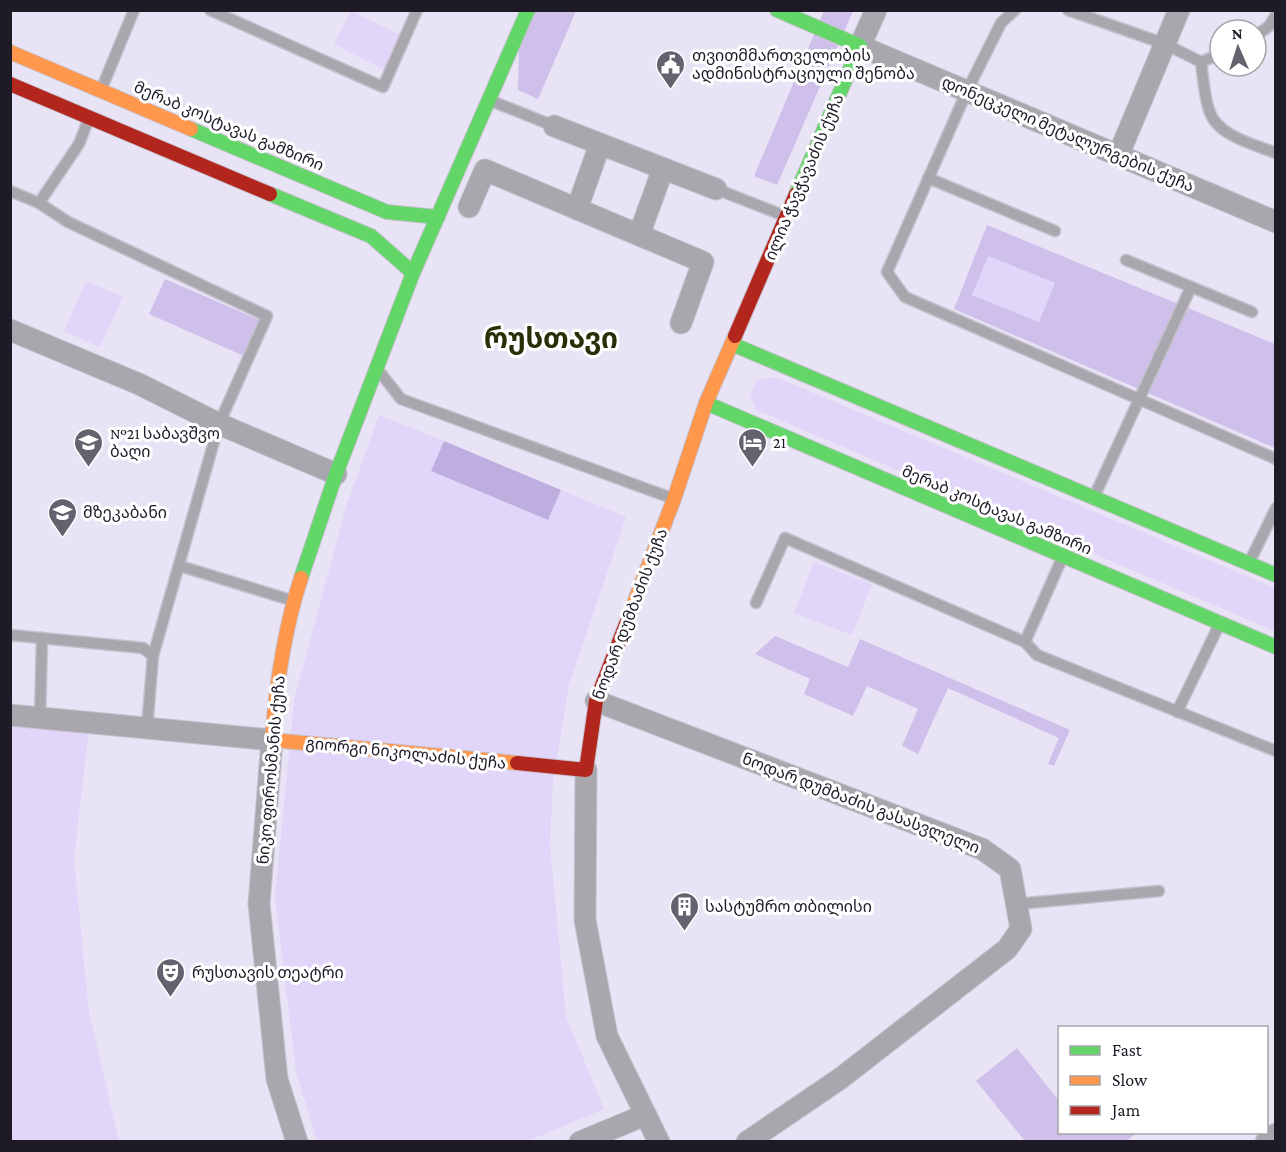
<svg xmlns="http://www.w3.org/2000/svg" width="1286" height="1152" font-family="'Crimson Pro','Noto Sans Georgian',serif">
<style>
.green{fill:#e1d5fa}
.forest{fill:#cebfeb;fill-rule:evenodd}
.water{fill:#beaddf}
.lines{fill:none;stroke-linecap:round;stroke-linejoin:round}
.lane-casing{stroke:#c5c1ce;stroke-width:13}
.street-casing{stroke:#c5c1ce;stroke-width:23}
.fast-casing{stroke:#c5c1ce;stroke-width:16}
.slow-casing{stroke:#c5c1ce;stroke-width:16}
.jam-casing{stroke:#c5c1ce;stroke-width:16}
.lane{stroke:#a8a7ae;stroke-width:10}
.street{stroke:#a8a7ae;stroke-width:21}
.fast{stroke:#63d668;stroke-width:14}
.slow{stroke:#ff974d;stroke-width:14}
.jam{stroke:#b3261e;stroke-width:14}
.labels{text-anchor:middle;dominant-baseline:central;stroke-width:6;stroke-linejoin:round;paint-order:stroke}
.poi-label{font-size:16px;fill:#1e1a26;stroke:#fff;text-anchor:start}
.street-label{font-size:16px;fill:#1e1a26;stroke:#fff}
.town-label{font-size:28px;font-weight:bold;fill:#283008;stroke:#fff}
</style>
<rect width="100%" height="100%" fill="#e9e4f5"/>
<g class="green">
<polygon points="351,11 403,36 386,71 334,44"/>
<polygon points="987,256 1055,283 1040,322 972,295"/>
<polygon points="86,281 123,297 100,347 64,331"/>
<polygon points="776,377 1275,588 1275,631 756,410 750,395 757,380"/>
<polygon points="379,415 444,441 431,471 548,520 561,490 626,517 569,685 553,781 550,846 566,1016 604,1109 528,1141 317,1142 296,1072 275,897 294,700 346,507"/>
<polygon points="814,562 872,584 852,635 794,613"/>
<polygon points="10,723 89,729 74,859 89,1012 119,1141 11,1141"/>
</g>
<g class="forest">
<polygon points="535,11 576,11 538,99 518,90 519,50"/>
<polygon points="824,11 853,11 777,185 754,176"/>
<path d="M987,225l288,119v104l-321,-139zM988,256l67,27 -16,39 -67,-27z"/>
<polygon points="165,279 269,324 253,360 149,314"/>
<polygon points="775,636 848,667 860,639 1070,730 1054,766 1048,764 1059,738 948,688 918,754 902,746 918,709 867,686 853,716 804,694 810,679 755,654"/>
<polygon points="1017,1048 1059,1101 1060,1132 1137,1133 1126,1141 1025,1141 976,1081"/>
</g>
<polygon class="water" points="444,441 561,490 548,520 431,471"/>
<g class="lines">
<defs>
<g id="lane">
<polyline points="210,10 383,87 417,10"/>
<polyline points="1015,10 1001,23 967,91 887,272 905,297 1276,459"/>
<path d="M1068,10l97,34 36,18c2,15 3,33 8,48 8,26 44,34 67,43"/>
<polyline points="1256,36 1269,26 1276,15"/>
<polyline points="1201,62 1220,54"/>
<polyline points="101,90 134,10"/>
<polyline points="489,100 554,126"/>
<polyline points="928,178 1055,231"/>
<polyline points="716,189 785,216"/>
<polyline points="10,191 39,203 79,144 89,118"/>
<polyline points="39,203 68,222 267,316 219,424 153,656"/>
<polyline points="1126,260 1252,312"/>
<polyline points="379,371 401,399 674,499"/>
<polyline points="1094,497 1191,287"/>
<polyline points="1249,563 1276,508"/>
<polyline points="180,566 294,601"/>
<polyline points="756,603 785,538 1025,642 1037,655 1276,751"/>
<polyline points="10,635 143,648 153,656 147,728"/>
<polyline points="1025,642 1063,556"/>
<polyline points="1177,712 1220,623"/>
<polyline points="40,717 42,638"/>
<polyline points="1017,904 1159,891"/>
</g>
<g id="street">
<polyline points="876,10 860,46 1276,222"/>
<polyline points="554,126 716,189"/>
<polyline points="1118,156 1179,10"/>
<polyline points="469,207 485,170 703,262 681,323"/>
<polyline points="577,209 600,144"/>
<polyline points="639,235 663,169"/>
<polyline points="10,330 139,384 219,424 336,474"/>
<polyline points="596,701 982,849 1010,869 1021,929 1007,949 841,1078 747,1142"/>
<polyline points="10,715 272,740 259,904 277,1079 297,1142"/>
<polyline points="586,770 585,920 607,1036 659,1142"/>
<polyline points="580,1142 645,1115"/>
<polyline points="1266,1142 1276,1134"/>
</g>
<g id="fast">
<polyline points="777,10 860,46 796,194"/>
<polyline points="191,129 387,212 438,217"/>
<polyline points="270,194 371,236 413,273"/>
<polyline points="732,344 1276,575"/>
<polyline points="706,403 1276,647"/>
<polyline points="301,578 336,474 413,273 528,10"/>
</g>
<g id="slow">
<polyline points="10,52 191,129"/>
<path d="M301,578c-17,52 -25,108 -29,162l245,23"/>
<polyline points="626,624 674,499 706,403 735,336"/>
</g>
<g id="jam">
<polyline points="10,84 270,194"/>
<polyline points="735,336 796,194"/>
<polyline points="517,763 586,770 596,701 626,624"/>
</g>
</defs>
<use href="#lane" class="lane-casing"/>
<use href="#street" class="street-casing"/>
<use href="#fast" class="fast-casing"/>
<use href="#slow" class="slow-casing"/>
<use href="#jam" class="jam-casing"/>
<use href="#lane" class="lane"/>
<use href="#street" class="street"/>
<use href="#fast" class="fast"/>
<use href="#slow" class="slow"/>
<use href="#jam" class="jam"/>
</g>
<defs>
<symbol id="civic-pin" viewBox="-11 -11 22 30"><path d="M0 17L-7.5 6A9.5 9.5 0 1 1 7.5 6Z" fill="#65616e" stroke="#fff"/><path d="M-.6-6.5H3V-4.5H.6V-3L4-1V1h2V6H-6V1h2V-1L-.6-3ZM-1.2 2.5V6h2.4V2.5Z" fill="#fff"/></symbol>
<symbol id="school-pin" viewBox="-11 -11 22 30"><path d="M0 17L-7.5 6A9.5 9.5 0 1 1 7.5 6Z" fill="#65616e" stroke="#fff"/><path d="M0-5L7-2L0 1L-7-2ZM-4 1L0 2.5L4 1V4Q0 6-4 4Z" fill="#fff"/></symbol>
<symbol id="hotel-pin" viewBox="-11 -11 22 30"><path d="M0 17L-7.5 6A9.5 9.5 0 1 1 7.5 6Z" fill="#65616e" stroke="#fff"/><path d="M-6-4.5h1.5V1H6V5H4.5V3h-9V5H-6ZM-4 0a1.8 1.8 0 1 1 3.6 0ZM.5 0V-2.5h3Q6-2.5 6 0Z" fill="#fff"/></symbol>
<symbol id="building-pin" viewBox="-11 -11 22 30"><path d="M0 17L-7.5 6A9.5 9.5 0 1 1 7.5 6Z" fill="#65616e" stroke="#fff"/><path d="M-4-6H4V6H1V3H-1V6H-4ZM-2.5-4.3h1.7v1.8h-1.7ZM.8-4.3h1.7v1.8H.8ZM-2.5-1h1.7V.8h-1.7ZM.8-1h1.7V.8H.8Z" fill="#fff"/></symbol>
<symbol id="theatre-pin" viewBox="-11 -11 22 30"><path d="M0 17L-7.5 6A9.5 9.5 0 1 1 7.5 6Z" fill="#65616e" stroke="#fff"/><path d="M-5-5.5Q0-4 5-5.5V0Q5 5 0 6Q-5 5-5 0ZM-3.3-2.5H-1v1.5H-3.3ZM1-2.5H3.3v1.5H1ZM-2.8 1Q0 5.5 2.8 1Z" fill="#fff"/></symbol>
</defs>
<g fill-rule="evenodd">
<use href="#civic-pin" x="654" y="48" width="33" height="45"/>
<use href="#school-pin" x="72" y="426" width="33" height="45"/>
<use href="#hotel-pin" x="736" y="426" width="33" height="45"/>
<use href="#school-pin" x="46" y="496" width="33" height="45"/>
<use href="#building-pin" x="668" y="890" width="33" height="45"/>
<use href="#theatre-pin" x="154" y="956" width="33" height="45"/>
</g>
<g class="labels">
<g class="poi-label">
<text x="692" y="55">თვითმმართველობის<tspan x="692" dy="18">ადმინისტრაციული შენობა</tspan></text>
<text x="110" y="433">№21 საბავშვო<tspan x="110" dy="18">ბაღი</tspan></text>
<text x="773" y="442">21</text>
<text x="83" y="512">მზეკაბანი</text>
<text x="705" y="906">სასტუმრო თბილისი</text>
<text x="192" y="972">რუსთავის თეატრი</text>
</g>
<g class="street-label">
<text transform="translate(229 126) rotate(23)">მერაბ კოსტავას გამზირი</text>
<text transform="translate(1068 134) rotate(23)">დონეცკელი მეტალურგების ქუჩა</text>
<text transform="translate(804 177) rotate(-67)">ილია ჭავჭავაძის ქუჩა</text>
<text transform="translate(997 510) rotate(23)">მერაბ კოსტავას გამზირი</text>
<text transform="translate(630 614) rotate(-69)">ნოდარ დუმბაძის ქუჩა</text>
<text transform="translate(406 753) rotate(6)">გიორგი ნიკოლაძის ქუჩა</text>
<text transform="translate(271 770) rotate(-85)">ნიკო ფიროსმანის ქუჩა</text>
<text transform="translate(861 803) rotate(21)">ნოდარ დუმბაძის გასასვლელი</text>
</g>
<g class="town-label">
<text x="551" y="338">რუსთავი</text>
</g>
</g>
<rect width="1286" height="1152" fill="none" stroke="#1e1a26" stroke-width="24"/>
<rect x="1058" y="1026" width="210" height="108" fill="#ffffff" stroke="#a5a3a8" stroke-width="1.5"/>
<rect x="1070" y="1046" width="30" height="9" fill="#63d668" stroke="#a5a3a8" stroke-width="1.5"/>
<text x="1112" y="1056" font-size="18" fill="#1e1a26">Fast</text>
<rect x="1070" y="1076" width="30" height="9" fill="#ff974d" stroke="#a5a3a8" stroke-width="1.5"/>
<text x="1112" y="1086" font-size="18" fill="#1e1a26">Slow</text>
<rect x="1070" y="1106" width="30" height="9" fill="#b3261e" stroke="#a5a3a8" stroke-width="1.5"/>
<text x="1112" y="1116" font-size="18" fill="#1e1a26">Jam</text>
<g transform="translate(1238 48) rotate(357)"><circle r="28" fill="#ffffff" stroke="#a5a3a8" stroke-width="1.5"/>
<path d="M0-4.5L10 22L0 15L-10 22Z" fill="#65616e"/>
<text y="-9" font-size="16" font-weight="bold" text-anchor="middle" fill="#1e1a26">N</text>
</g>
</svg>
